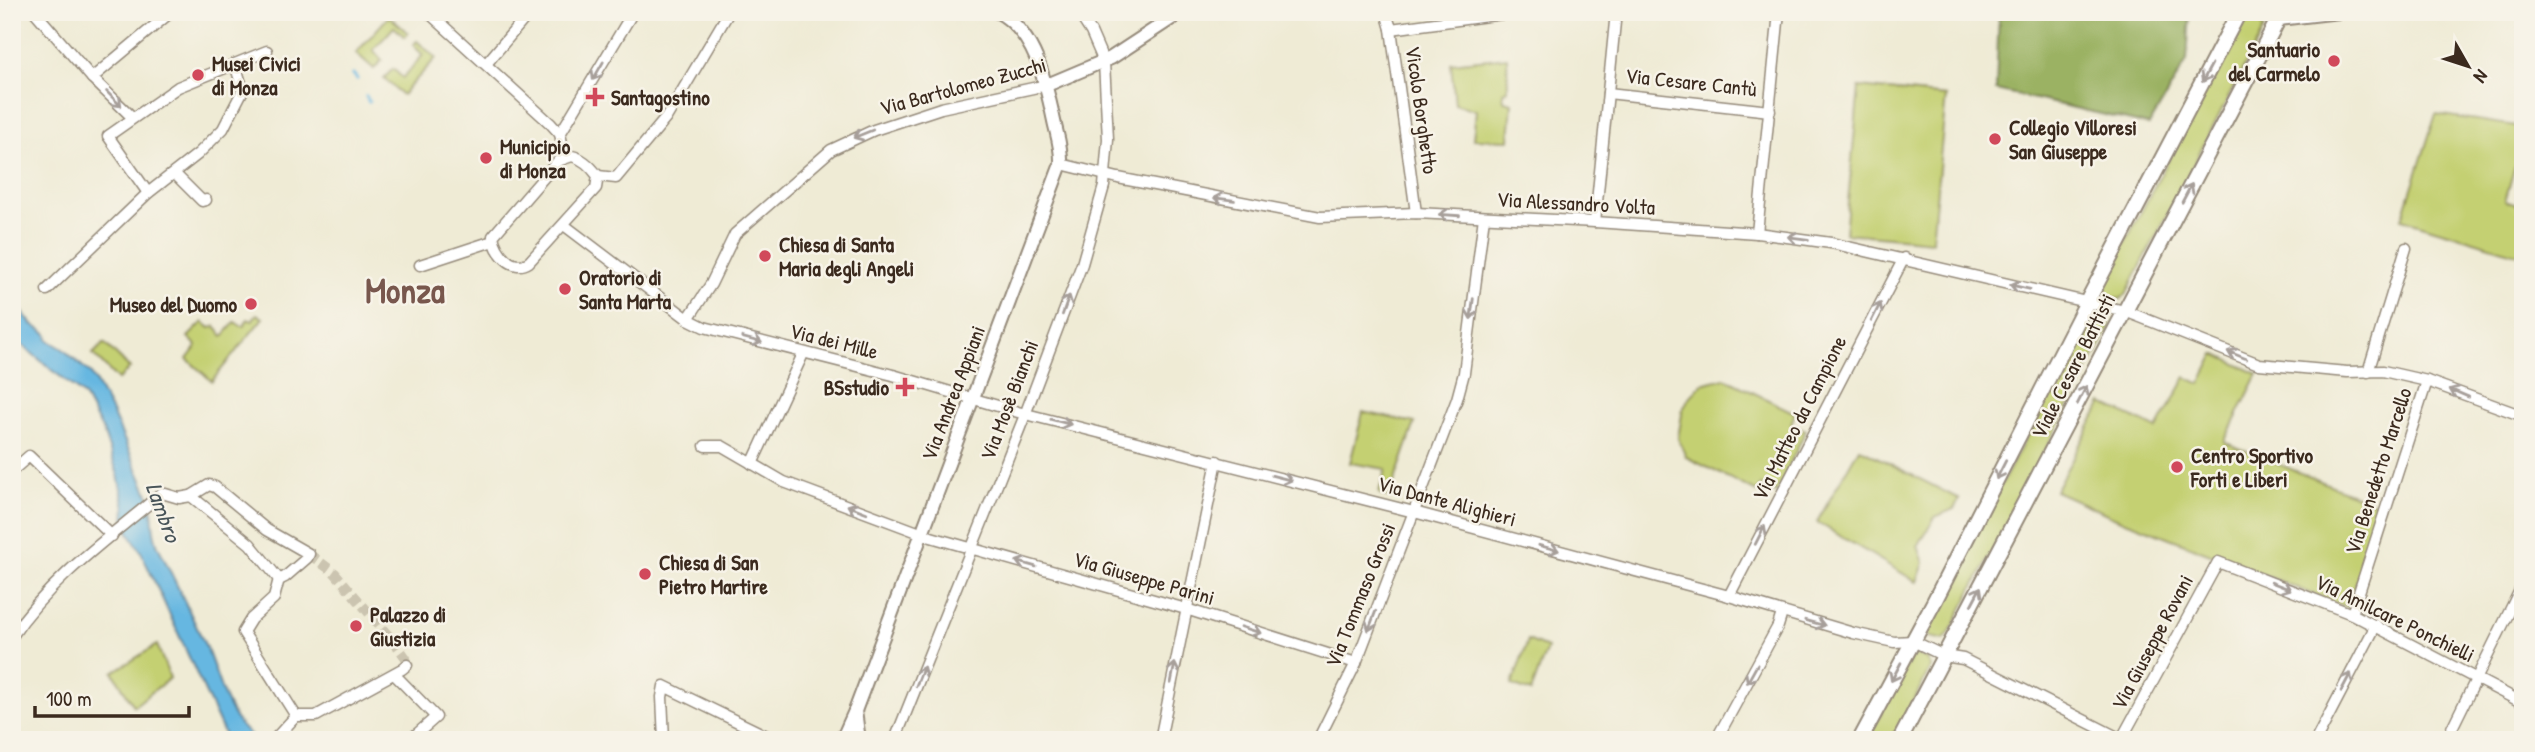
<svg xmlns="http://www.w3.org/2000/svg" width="2535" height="752" font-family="'Patrick Hand',sans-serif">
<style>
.green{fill:#c4d072;stroke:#807d48;stroke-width:2}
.forest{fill:#9bb264;stroke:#6b6e41;stroke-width:2}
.water{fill:#66b7e1;stroke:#507080;stroke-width:2}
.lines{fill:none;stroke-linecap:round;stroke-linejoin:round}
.stream{stroke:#66b7e1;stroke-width:3.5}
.minor-tunnel{stroke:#cbc4b0;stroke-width:10;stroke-dasharray:10 5;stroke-linecap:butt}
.minor-casing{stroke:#958a7a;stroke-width:13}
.tertiary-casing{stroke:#958a7a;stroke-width:16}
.secondary-casing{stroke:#958a7a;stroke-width:18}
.minor{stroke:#fff;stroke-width:10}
.tertiary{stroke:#fff;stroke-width:12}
.secondary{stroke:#fff;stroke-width:14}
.oneway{stroke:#a79f9a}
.poi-dot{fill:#d1495b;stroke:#f7f3e8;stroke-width:2.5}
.labels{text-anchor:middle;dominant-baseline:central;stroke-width:5;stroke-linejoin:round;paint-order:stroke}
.poi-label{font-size:21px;font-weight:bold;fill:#3b2a1e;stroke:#f7f3e8;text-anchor:start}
.street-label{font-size:21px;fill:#3b2a1e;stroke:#f7f3e8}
.water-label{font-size:23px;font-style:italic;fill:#485458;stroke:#f7f3e8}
.town-label{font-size:35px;font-weight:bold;fill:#78574d;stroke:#f7f3e8}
</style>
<rect width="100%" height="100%" fill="#f7f3e8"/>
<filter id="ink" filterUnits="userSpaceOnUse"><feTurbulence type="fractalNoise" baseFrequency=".0143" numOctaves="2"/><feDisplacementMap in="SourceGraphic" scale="14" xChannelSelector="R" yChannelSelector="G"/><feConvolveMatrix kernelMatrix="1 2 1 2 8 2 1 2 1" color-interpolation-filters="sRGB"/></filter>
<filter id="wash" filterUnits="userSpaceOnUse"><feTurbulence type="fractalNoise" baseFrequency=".00686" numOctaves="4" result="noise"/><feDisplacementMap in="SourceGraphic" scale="28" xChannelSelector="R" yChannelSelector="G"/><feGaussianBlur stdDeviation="1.57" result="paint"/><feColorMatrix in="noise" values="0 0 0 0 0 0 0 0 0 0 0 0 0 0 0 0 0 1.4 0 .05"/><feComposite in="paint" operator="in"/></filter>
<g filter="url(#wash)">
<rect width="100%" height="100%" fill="#efebd5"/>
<g class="green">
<polygon points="389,16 408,33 405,37 394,27 373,50 382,60 374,69 356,53"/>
<polygon points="2246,18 2259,22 2264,29 2126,294 2121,299 2110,298 2102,292 2101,288 2240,24"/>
<polygon points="417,41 436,58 402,95 384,78 393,69 403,78 423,55 413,45"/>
<polygon points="1507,57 1508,90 1503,92 1504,101 1512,103 1509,140 1473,139 1476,110 1455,104 1451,63"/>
<polygon points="1859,87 1946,96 1932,241 1845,233"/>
<polygon points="2436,114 2523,127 2523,137 2505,201 2523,207 2523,256 2402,219"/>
<polygon points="257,314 263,318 212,381 187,359 197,346 188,337 203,322 210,328 215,326 223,336 235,322 241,326 244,326 248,319 252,321"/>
<path d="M2096,314c8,0 14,5 14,13l-161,307 -5,6 -15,-3 -3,-10 164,-310z"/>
<polygon points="104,343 130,368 118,380 93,354"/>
<polygon points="2215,354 2258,374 2224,442 2382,506 2348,608 2129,522 2127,523 2055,491 2102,403 2157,429 2186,377 2200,384"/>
<polygon points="1724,378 1795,413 1791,424 1806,430 1776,493 1761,485 1757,492 1686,457 1678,438 1683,408 1690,397 1702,384"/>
<polygon points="1363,412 1415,423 1389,497 1379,493 1386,469 1350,463"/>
<polygon points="1859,448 1959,499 1954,509 1935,517 1918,546 1924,563 1917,582 1817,522"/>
<polygon points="1528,640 1547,648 1531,692 1512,685"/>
<polygon points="157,645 170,678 134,706 113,672"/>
<polygon points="1914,655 1927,658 1931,667 1893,740 1867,740 1911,657"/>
</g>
<polygon class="forest" points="1999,12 2190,12 2187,61 2149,125 1996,90"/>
<path class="water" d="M12,299l20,25 15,10 1,6 15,9 28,25 21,38 37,84c6,19 1,31 9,50 16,33 32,66 47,99 16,36 18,70 51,95h-29l-86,-188 -12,-19 -5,-14 1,-12 -7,-32 -15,-44 -19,-35 -72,-59z"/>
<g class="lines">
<g class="stream">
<polyline points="353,74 357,79"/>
<polyline points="366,96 369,102"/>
</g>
</g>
</g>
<g filter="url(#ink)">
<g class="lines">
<polyline class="minor-tunnel" points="309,554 335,573 398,647 406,658 407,665"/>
<defs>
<g id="minor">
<polyline points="35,12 92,78 133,118"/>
<polyline points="428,12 551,124 560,134 565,157"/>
<polyline points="1386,12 1391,29 1416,213"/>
<polyline points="1391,29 1517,12"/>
<polyline points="486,64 530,12"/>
<polyline points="92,78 171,12"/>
<polyline points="1608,93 1770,111"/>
<polyline points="560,134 633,12"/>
<path d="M572,156c10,2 20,12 26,20l-2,12 -67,74c-17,11 -33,-10 -36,-26l65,-75z"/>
<polyline points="1061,164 1118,178 1320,217 1416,213 1595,222 1757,233 1831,243 2125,311 2259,364 2347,372 2383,371 2427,381 2523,416"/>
<polyline points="174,173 202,201 206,200"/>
<polyline points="598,176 616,178 666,118 729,12"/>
<polyline points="148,193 108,136 178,87 267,51"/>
<polyline points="1595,222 1616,12"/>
<polyline points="564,225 688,319 704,327 893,375 1018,412 1414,512 1729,596 1853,633 1894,642 1913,641 1944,656 1963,659 2123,740"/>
<polyline points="1757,233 1779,12"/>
<polyline points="420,265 493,241"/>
<polyline points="47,290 148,193 198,154 223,129 243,90 235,64"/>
<polyline points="688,319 711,284 735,234 831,150 874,130 941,108 1047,85"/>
<polyline points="2368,372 2406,248"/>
<polyline points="705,446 722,446 784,482 931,537 1186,609 1356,663"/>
<polyline points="752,464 803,354"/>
<polyline points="12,471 29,456 112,536"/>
<polygon points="209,485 215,487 267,530 309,554 307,558 285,577 281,579 277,577 250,544 191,496"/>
<polyline points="279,579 274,598 251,619 243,632 296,716"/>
<polyline points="1729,596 1904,258"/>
<polyline points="2352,614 2427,381"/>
<path d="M12,636c39,-58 98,-99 150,-143l17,5 12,-2"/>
<polyline points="394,674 436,717 410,740"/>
<polyline points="2452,728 2522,586"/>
<polyline points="274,740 296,716 316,716 402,669 407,665"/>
<polyline points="664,740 662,697 664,686 775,740"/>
<polyline points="895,740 1023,420 1082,264 1104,186 1108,139 1104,62 1091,32 1078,12"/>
<polyline points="1160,740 1217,461"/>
<polyline points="1318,740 1356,663 1457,399 1464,373 1484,217"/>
<polyline points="1716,740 1778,626 1782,613"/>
<polyline points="2121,740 2218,562 2352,614 2523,703"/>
<polyline points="2316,740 2376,625"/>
</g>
<g id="tertiary">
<polyline points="2253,12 2279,19 2339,12"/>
<polyline points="1047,85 1111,58 1181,12"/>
<polyline points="855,711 859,740"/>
<path d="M842,740l13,-29 206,-547c1,-15 -4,-29 -7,-43 -8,-38 -19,-89 -56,-109"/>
</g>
<g id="secondary">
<polyline points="1860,740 1934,602 2087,302 2239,12"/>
<polyline points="1900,740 2282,12"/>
</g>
</defs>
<use href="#minor" class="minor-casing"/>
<use href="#tertiary" class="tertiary-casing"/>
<use href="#secondary" class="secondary-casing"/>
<use href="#minor" class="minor"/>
<use href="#tertiary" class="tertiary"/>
<use href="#secondary" class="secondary"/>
</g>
<defs><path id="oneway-shaft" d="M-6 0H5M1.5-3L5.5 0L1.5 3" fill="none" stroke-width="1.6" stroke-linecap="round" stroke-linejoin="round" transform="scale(1.75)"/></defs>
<g class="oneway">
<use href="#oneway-shaft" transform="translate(598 71) rotate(120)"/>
<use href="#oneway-shaft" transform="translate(2207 73) rotate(118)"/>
<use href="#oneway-shaft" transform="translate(114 99) rotate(45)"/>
<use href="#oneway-shaft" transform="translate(863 134) rotate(158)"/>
<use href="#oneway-shaft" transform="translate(2187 193) rotate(-62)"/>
<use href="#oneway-shaft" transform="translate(1224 199) rotate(-172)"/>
<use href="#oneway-shaft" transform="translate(1449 215) rotate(-176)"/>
<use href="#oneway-shaft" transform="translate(1798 238) rotate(-173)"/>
<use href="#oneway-shaft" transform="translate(2020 287) rotate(-167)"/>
<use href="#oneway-shaft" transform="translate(1066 305) rotate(-70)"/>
<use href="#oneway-shaft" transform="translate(1472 309) rotate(97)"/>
<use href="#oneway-shaft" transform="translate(1876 312) rotate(-63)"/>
<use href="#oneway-shaft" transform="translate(752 340) rotate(15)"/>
<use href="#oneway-shaft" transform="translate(2237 355) rotate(-158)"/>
<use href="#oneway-shaft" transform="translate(2459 393) rotate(-157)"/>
<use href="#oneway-shaft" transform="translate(2082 395) rotate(-63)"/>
<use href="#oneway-shaft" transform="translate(1061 422) rotate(14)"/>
<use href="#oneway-shaft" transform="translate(2001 470) rotate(117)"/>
<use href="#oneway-shaft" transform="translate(1282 478) rotate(14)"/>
<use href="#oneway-shaft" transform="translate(857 509) rotate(-159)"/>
<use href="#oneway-shaft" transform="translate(1760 535) rotate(-63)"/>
<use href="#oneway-shaft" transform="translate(1549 548) rotate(15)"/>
<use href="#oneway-shaft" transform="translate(1026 564) rotate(-164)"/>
<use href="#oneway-shaft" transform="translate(2281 586) rotate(21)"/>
<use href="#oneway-shaft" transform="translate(1976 596) rotate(-62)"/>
<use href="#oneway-shaft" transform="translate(1372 621) rotate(111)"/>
<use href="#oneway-shaft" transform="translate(1815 623) rotate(15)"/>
<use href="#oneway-shaft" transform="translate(1251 630) rotate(18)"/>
<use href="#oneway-shaft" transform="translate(1896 672) rotate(118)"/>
<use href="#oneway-shaft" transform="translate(1173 673) rotate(-79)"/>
<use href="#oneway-shaft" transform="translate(1752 674) rotate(119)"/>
<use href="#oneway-shaft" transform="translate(920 676) rotate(-68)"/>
<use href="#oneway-shaft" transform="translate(2346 682) rotate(-62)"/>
</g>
</g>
<g class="poi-dot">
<circle cx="2334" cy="61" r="7"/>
<circle cx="198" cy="75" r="7"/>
<path d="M591.5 86.5h7v7h7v7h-7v7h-7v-7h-7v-7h7z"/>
<circle cx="1995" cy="139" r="7"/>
<circle cx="486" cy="158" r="7"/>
<circle cx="765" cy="256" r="7"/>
<circle cx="565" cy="289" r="7"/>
<circle cx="251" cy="304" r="7"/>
<path d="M901.5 376.5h7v7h7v7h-7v7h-7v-7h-7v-7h7z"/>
<circle cx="2177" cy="467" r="7"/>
<circle cx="645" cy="574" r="7"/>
<circle cx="356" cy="626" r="7"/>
</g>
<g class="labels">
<g class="poi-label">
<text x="2320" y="49" text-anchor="end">Santuario<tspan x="2320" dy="24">del Carmelo</tspan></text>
<text x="212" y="63">Musei Civici<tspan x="212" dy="24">di Monza</tspan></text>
<text x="611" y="97">Santagostino</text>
<text x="2009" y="127">Collegio Villoresi<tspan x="2009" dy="24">San Giuseppe</tspan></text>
<text x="500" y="146">Municipio<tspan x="500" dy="24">di Monza</tspan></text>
<text x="779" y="244">Chiesa di Santa<tspan x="779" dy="24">Maria degli Angeli</tspan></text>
<text x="579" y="277">Oratorio di<tspan x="579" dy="24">Santa Marta</tspan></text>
<text x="237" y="304" text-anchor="end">Museo del Duomo</text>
<text x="889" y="387" text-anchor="end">BSstudio</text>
<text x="2191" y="455">Centro Sportivo<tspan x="2191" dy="24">Forti e Liberi</tspan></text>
<text x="659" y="562">Chiesa di San<tspan x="659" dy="24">Pietro Martire</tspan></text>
<text x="370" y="614">Palazzo di<tspan x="370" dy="24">Giustizia</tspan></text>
</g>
<g class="street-label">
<text transform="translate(1691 82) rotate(6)">Via Cesare Cantù</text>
<text transform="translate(963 86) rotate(-15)">Via Bartolomeo Zucchi</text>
<text transform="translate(1422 110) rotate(82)">Vicolo Borghetto</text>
<text transform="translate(1576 203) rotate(3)">Via Alessandro Volta</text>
<text transform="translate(834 341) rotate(14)">Via dei Mille</text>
<text transform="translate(2073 366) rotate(-63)">Viale Cesare Battisti</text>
<text transform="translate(953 393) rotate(-69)">Via Andrea Appiani</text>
<text transform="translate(1009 400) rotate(-69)">Via Mosè Bianchi</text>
<text transform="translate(1799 418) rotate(-63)">Via Matteo da Campione</text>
<text transform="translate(2378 471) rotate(-72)">Via Benedetto Marcello</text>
<text transform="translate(1447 501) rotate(15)">Via Dante Alighieri</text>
<text transform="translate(1144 578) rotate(16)">Via Giuseppe Parini</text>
<text transform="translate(1360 595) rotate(-68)">Via Tommaso Grossi</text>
<text transform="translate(2395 618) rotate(26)">Via Amilcare Ponchielli</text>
<text transform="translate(2152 642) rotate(-62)">Via Giuseppe Rovani</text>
</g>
<g class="water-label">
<text transform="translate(164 512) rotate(70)">Lambro</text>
</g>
<g class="town-label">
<text x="405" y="290">Monza</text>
</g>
</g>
<rect width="2535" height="752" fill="none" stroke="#f7f3e8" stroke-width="42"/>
<g transform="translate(2468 66) rotate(129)" stroke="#f7f3e8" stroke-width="5" paint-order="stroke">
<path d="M0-5L12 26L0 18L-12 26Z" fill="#3b2a1e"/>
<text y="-10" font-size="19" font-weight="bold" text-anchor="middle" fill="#3b2a1e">N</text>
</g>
<path d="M35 706v10h154v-10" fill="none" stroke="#3b2a1e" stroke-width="3.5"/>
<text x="46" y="706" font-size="21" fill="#3b2a1e" stroke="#f7f3e8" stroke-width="5" paint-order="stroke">100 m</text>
</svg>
